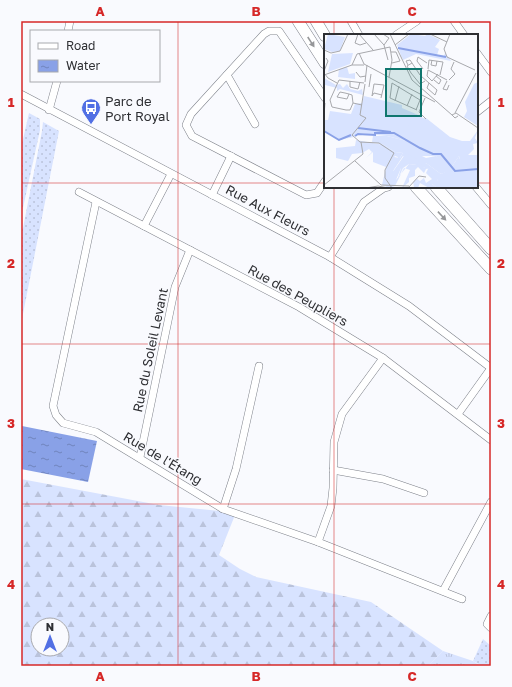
<svg xmlns="http://www.w3.org/2000/svg" width="512" height="687" font-family="'Golos Text',sans-serif">
<style>
.grass{fill:url(#grass-dots)}
.forest{fill:url(#forest-firs);fill-rule:evenodd}
.park{fill:url(#park-tufts)}
.water{fill:url(#water-ripples)}
.lines{fill:none;stroke-linecap:round;stroke-linejoin:round}
.minor-casing{stroke:#7d8089;stroke-width:8}
.secondary-casing{stroke:#7d8089;stroke-width:12}
.minor{stroke:#fff;stroke-width:7}
.secondary{stroke:#fff;stroke-width:11}
.oneway{fill:#969799}
.grid{fill:none;stroke:#d62828;stroke-width:1;stroke-opacity:0.55}
.labels{text-anchor:middle;dominant-baseline:central;stroke-width:3;stroke-linejoin:round;paint-order:stroke}
.poi-label{font-size:13px;fill:#2e2f33;stroke:#f9fafe;text-anchor:start}
.street-label{font-size:13px;fill:#2e2f33;stroke:#f9fafe}
.inset-river{fill:none;stroke:#89a1e7;stroke-width:2}
.inset-road{fill:none;stroke:#a8a9ad;stroke-width:1}
.view{fill:#0f766e;fill-opacity:0.15;stroke:#0f766e;stroke-width:2}
.inset-edge{fill:none;stroke:#2e2f33;stroke-width:2}
.neatline{fill:none;stroke:#d62828;stroke-width:1.5}
.grid-label{font-size:13px;text-anchor:middle;font-weight:bold;fill:#d62828}
</style>
<defs>
<pattern id="grass-dots" width="8" height="8" patternUnits="userSpaceOnUse"><rect width="8" height="8" fill="#d8e3ff"/><path d="M2 2h.1M6 6h.1" fill="none" stroke="#bac3db" stroke-width="1.8" stroke-linecap="round"/></pattern>
<pattern id="forest-firs" width="22" height="20" patternUnits="userSpaceOnUse"><rect width="22" height="20" fill="#d8e3ff"/><path d="M5 1l3.5 6h-7zM16 11l3.5 6h-7z" fill="#bac3db"/></pattern>
<pattern id="park-tufts" width="24" height="20" patternUnits="userSpaceOnUse"><rect width="24" height="20" fill="#d8e3ff"/><path d="M3 7l-1-3M5 7V3M7 7l1-3M15 17l-1-3M17 17v-4M19 17l1-3" fill="none" stroke="#bac3db"/></pattern>
<pattern id="water-ripples" width="26" height="14" patternUnits="userSpaceOnUse"><rect width="26" height="14" fill="#89a1e7"/><path d="M2 4q2-2 4 0t4 0M15 11q2-2 4 0t4 0" fill="none" stroke="#7084bc"/></pattern>
</defs>
<rect width="100%" height="100%" fill="#f9fafe"/>
<g class="grass">
<polygon points="29,113 40,119 40,130 21,217 21,148"/>
<polygon points="43,122 59,131 21,324 21,229 23,228 42,131"/>
<polygon points="483,639 491,646 491,666 482,666 473,661"/>
</g>
<path class="forest" d="M21,479l138,26 61,6 15,4 -16,40 21,14 16,8 115,25 72,49 -15,15h-407zM38,625h24v24h-24z"/>
<polygon class="park" points="443,651 473,661 481,666 428,666"/>
<polygon class="water" points="22,426 97,441 88,482 21,469"/>
<g class="lines">
<defs>
<g id="minor">
<polyline points="351,21 359,35"/>
<polyline points="454,21 464,35"/>
<polyline points="68,31 70,21"/>
<polyline points="396,35 417,21"/>
<polyline points="477,53 491,72"/>
<polyline points="227,75 255,124"/>
<polyline points="21,94 330,257 409,306 491,368"/>
<polyline points="325,98 279,31 269,31 264,34 191,114 186,125 192,136 306,195 317,193 325,181"/>
<polyline points="49,110 57,81"/>
<polyline points="477,112 491,101"/>
<polyline points="476,187 491,205"/>
<polyline points="79,192 299,307 383,358 491,440"/>
<polyline points="212,195 231,156"/>
<polyline points="96,202 53,406 56,415 63,423 96,432 223,509 318,542 462,599"/>
<polyline points="144,226 171,174"/>
<polyline points="330,257 364,202 384,188 388,187"/>
<polyline points="458,414 491,368"/>
<polyline points="140,457 175,287 190,250"/>
<polyline points="333,470 383,479 424,493"/>
<polyline points="223,509 236,469 259,366"/>
<polyline points="318,542 331,506 333,488 334,442 342,414 383,358"/>
<polyline points="443,591 491,502"/>
<polyline points="491,616 487,624 491,628"/>
</g>
<g id="secondary">
<polyline points="298,21 325,63"/>
<polyline points="316,21 325,36"/>
<polyline points="416,187 491,269"/>
<polyline points="436,187 491,249"/>
</g>
</defs>
<use href="#minor" class="minor-casing"/>
<use href="#secondary" class="secondary-casing"/>
<use href="#minor" class="minor"/>
<use href="#secondary" class="secondary"/>
</g>
<defs><path id="oneway-solid" d="M-6-.8H1V-3.2L6.5 0L1 3.2V.8H-6Z"/></defs>
<g class="oneway">
<use href="#oneway-solid" transform="translate(311 42) rotate(57)"/>
<use href="#oneway-solid" transform="translate(442 216) rotate(47)"/>
</g>
<path class="grid" d="M178,21v645M334,21v14M21,183h304M477,183h14M334,187v479M21,344h470M21,504h470"/>
<defs>
<symbol id="bus-pin" viewBox="-11 -11 22 30"><path d="M0 17L-7.5 6A9.5 9.5 0 1 1 7.5 6Z" fill="#516fe4" stroke="#f9fafe"/><path d="M-5-6H5V4H4V6H2V4H-2V6H-4V4H-5ZM-3.5-4V0h7V-4ZM-3.5 1.2v1.5H-2V1.2ZM2 1.2v1.5H3.5V1.2Z" fill="#fff"/></symbol>
</defs>
<g fill-rule="evenodd">
<use href="#bus-pin" x="80" y="97" width="22" height="30"/>
</g>
<g class="labels">
<g class="poi-label">
<text x="105" y="101">Parc de<tspan x="105" dy="15">Port Royal</tspan></text>
</g>
<g class="street-label">
<text transform="translate(268 210) rotate(28)">Rue Aux Fleurs</text>
<text transform="translate(298 295) rotate(29)">Rue des Peupliers</text>
<text transform="translate(150 350) rotate(-78)">Rue du Soleil Levant</text>
<text transform="translate(163 458) rotate(31)">Rue de l'Étang</text>
</g>
</g>
<g transform="translate(324 34)">
<rect width="154" height="154" fill="#f9fafe"/>
<path d="M87,0l14,2 3,-2 12,6 -5,7 4,2 -2,6 -31,-6 -4,9 -5,-13zM154,48v44l-14,-9 3,-6 -2,-9 9,-18zM49,102h14l20,5 24,13 -11,1 6,3 10,-2 15,12 8,-12 4,15 -11,-1 -11,4 -15,-11 -3,4 6,2 9,11 -6,4 5,4h-8l-9,-5 -2,5h-8l4,-1 -1,-5 4,-3 3,2 4,-3 2,5 6,-4 -6,-6 2,-4h-2l-2,4 -6,-6 -3,3v6l-6,2v4l-7,6 8,-18 -6,-2 -9,18 -6,2 -7,-3 6,-26 -7,2 -6,-5 3,-5 5,1 -4,1v5l11,-6 4,5 6,1 3,-5 -8,-1 -11,-7 -12,-3zM79,122l14,9 -8,-1 -13,16 5,-12 -8,3z" fill="#d8e3ff" fill-rule="evenodd"/>
<path d="M75,14l45,8 1,-3 6,8 -35,-7 -13,6zM40,62l38,9v3l14,6 -7,14 4,-8 13,-2 24,19 12,4h8l8,-11 -3,8 3,5 -5,1 1,5 -6,6h9l1,33h-41l-6,-5 7,-3 -9,-6v-5l-11,-3 8,-3 15,11 12,-6 9,3 -4,-9 2,-3 -1,-3 -8,12h-5l-10,-12h-17l-3,-2h15l-24,-13 -20,-5 -29,-3 -4,4 -15,3 -15,-9v-11h4l2,-9 21,3 4,-10 7,-1zM32,106l28,5 11,7 8,1 -6,9 1,-5 -3,-1 -9,11 -13,-5v-10l-7,6 6,-6 -3,-3 -7,4 -10,1 -4,7 -12,-3v-10l19,-2zM82,119l13,7 -2,5 -8,-1 -6,4 -6,13 4,-13 -6,6 -3,-1z" fill="#d8e3ff"/>
<path d="M0,44l12,7 4,-1 3,4 4,-4 3,5 8,2 4,-2 1,6 -23,-6 -3,2v-3l-12,-3zM92,80l9,5 -4,6 -8,-4 -6,6z" fill="#d8e3ff"/>
<path d="M4,0l17,3 -5,14 -8,1 -8,-3zM29,19l-3,11 -22,8 4,-18zM23,33l2,7 6,-1v6l-17,-2 1,-8z" fill="#d8e3ff"/>
<path class="inset-river" d="M74,14l48,9M34,94l33,4M0,97l15,9 12,-5M31,102l3,-2 17,1v-2h19l26,15 13,6h8l14,17 23,-2"/>
<path class="inset-road" d="M34,0l-3,9 5,2 6,-2M35,0l14,16M50,0l10,11 4,15M59,0l6,4 -5,7M66,0l22,46 40,35M106,0l17,8M126,0l-6,15 3,8 28,13M71,11l14,-11M0,16l7,3 9,-2 8,-17M67,18h5l4,9 -8,2M35,19l5,11 71,38M33,20l33,-7M108,26l-1,5 5,1 1,-5M88,29l-5,3 4,7 9,11 5,-3M28,31l5,-11M84,31l-2,-4 4,-1 10,15M99,35l-6,-8 1,-4 9,6M104,35l1,-9 14,2 -3,13M104,36l-1,6 5,5 6,-7M104,36l19,10M0,37l4,-10 -2,-3M32,38l4,5 6,-1M0,39l4,5 9,5M0,41l28,-10h12M97,42l16,14 -2,5 -8,-7 2,-5M65,43l3,-17 -2,-13M110,46l5,4 2,-4 -5,-4M125,46l6,-6 -4,-5 3,-7M26,47v6l8,2 2,-7M123,47l-4,8 4,1 2,-5M41,48l2,-17M68,49l-2,15 27,12M68,49l28,17 -4,10M41,50l-5,31 6,3 -14,17 8,7 19,1 15,10 -9,17v8l7,10M50,50l-2,12 2,-3 8,2M50,50l10,1 -3,13M45,53l2,-13M25,60l-2,5 -10,-2 3,-5 5,1 4,1 3,1 1,8M101,64l-6,14 7,7M71,67l4,-15M38,71l-9,-2 -3,7h-4l-14,-3 -2,-7 9,-20 25,3M83,72l5,-12M131,79l21,-40M0,81l1,-12M134,82l-3,2 -3,-3 4,-2 22,15M31,127l26,24 28,1M0,151l39,-31 -2,-12M42,154l12,-2 10,2M84,154l11,-12 7,1"/>
<path class="view" d="M62,35h35v47h-35z"/>
<rect width="154" height="154" class="inset-edge"/>
</g>
<rect width="512" height="687" fill="none" stroke="#f9fafe" stroke-width="44"/>
<rect x="30" y="30" width="130" height="52" fill="#f9fafe" stroke="#a8a9ad"/>
<rect x="38" y="43" width="20" height="6" fill="#ffffff" stroke="#a8a9ad"/>
<text x="66" y="50" font-size="12" fill="#2e2f33">Road</text>
<rect x="38" y="60" width="20" height="12" fill="url(#water-ripples)" stroke="#a8a9ad"/>
<text x="66" y="70" font-size="12" fill="#2e2f33">Water</text>
<g transform="translate(50 637)"><circle r="19" fill="#f9fafe" stroke="#a8a9ad"/>
<path d="M0-3L7 15L0 10L-7 15Z" fill="#516fe4"/>
<text y="-6" font-size="11" font-weight="bold" text-anchor="middle" fill="#2e2f33">N</text>
</g>
<rect x="22" y="22" width="468" height="643" class="neatline"/>
<g class="grid-label">
<text x="100" y="16">A</text>
<text x="256" y="16">B</text>
<text x="412" y="16">C</text>
<text x="11" y="107">1</text>
<text x="501" y="107">1</text>
<text x="11" y="268">2</text>
<text x="501" y="268">2</text>
<text x="11" y="428">3</text>
<text x="501" y="428">3</text>
<text x="11" y="589">4</text>
<text x="501" y="589">4</text>
<text x="100" y="681">A</text>
<text x="256" y="681">B</text>
<text x="412" y="681">C</text>
</g>
</svg>
